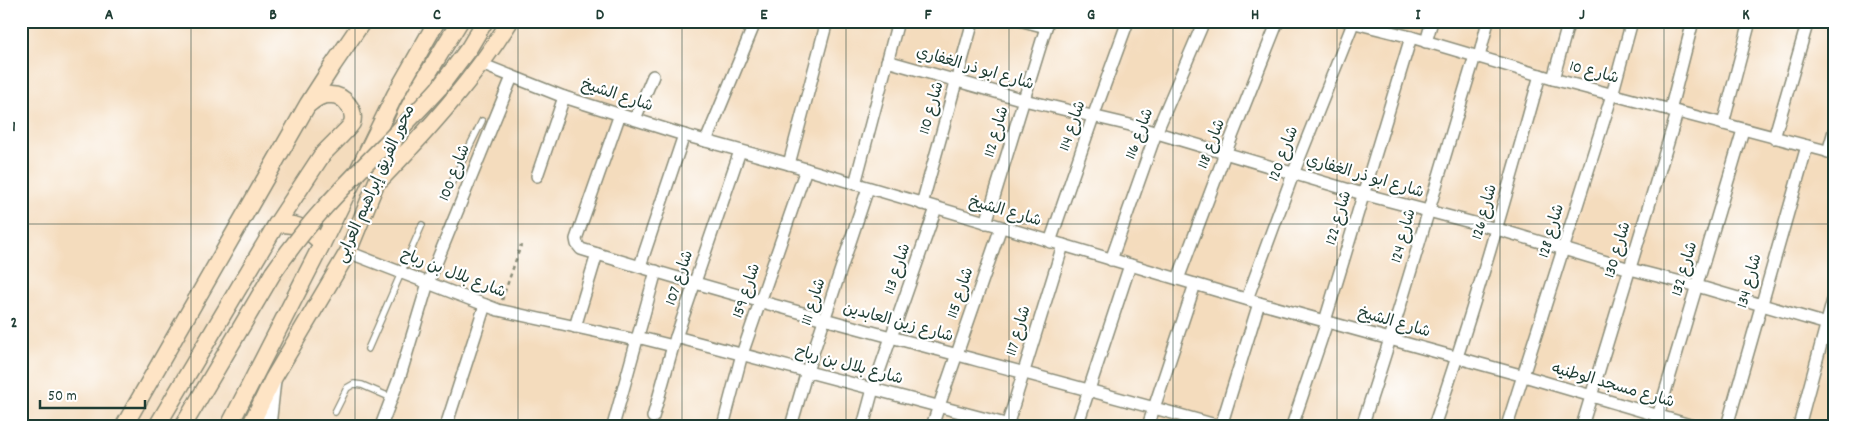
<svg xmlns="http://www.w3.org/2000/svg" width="1855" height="447" font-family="Dekko,'Playpen Sans Arabic',sans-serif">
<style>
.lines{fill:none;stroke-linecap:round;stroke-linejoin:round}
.service-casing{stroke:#8a8c78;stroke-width:8}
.minor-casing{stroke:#8a8c78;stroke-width:14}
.tertiary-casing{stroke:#8a8c78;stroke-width:18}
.secondary-casing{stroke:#8a8c78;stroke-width:19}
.path{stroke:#8a8c78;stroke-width:2.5;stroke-dasharray:4 4;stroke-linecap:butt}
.service{stroke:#fff;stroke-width:5.5}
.minor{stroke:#fff;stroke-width:11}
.tertiary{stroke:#fff;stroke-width:15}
.secondary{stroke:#fee4c5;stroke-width:16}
.secondary-bridge-casing{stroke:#8a8c78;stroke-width:19;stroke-linecap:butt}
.secondary-bridge{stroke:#fee4c5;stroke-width:16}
.grid{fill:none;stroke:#1f3d34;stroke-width:1;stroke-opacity:0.55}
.labels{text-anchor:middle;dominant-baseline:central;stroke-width:4.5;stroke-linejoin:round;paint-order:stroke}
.street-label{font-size:16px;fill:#1f3d34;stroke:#fff}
.neatline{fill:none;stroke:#1f3d34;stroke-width:2}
.grid-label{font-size:16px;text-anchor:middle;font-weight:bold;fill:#1f3d34}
</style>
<rect width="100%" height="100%" fill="#fff"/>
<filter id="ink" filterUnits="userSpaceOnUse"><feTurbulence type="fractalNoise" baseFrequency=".02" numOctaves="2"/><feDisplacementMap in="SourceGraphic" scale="10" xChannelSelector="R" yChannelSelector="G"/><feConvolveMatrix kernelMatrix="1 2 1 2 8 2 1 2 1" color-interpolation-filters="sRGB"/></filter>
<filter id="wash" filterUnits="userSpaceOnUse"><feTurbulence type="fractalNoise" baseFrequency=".0096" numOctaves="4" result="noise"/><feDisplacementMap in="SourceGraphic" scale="20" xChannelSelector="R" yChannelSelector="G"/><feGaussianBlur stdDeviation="1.12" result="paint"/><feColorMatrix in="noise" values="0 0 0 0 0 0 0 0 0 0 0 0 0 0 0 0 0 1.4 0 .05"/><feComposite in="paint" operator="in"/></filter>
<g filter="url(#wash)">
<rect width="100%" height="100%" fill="#f4dcbd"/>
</g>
<g filter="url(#ink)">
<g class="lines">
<defs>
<g id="service">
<polyline points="446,194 482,121"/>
<polyline points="368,349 422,225"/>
<polyline points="335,412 347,388 354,384 362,385 392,398"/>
</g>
<g id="minor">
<polyline points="1023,21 1046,27"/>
<polyline points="1347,21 1411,37 1553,79 1834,153"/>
<polyline points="1426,42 1432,21"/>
<polyline points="1479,57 1488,21"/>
<polyline points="887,61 1024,100 1130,125 1363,194 1497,229 1630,269 1697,286 1834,326"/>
<polyline points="481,64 564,97 684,135 789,164 1259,303 1524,376 1693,426"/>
<polyline points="1553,79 1569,21"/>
<polyline points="1670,111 1693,21"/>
<path d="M620,114l-44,125 1,5 4,5c211,65 425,117 638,177"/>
<polyline points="635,119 653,76"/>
<polyline points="1723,124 1750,21"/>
<polyline points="1774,138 1808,21"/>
<polyline points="706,141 754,25"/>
<polyline points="1828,152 1834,131"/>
<polyline points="789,164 827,21"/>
<polyline points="537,176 564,97"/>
<polyline points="855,184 898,21"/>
<polyline points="922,204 973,21"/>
<polyline points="986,223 1048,21"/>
<polyline points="1050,242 1093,117 1128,21"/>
<polyline points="348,252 498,310 636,340"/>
<polyline points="1111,260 1156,133 1204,21"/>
<polyline points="640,266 684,135"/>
<polyline points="1178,279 1225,154 1278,21"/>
<polyline points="1247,299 1293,174 1354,21"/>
<polyline points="1325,321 1411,37"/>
<polyline points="575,327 597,254"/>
<polyline points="637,337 673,346"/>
<polyline points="676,337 1013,426"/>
<polyline points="653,417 673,346 740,151"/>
<polyline points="381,426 400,376 428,283 512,77"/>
<polyline points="446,426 485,305"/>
<polyline points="613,426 656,271"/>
<polyline points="723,426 742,354 806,169"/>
<polyline points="791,426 807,371 868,188"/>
<polyline points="863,426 873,389 936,208"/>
<polyline points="932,426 1001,227"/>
<polyline points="1007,426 1063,245"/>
<polyline points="1077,426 1130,265"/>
<polyline points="1148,426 1195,284"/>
<polyline points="1221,426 1259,303"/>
<polyline points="1292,426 1327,322"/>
<path d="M1362,426c41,-122 75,-247 113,-370"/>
<path d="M1434,426c40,-116 73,-233 106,-351"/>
<polyline points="1507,426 1612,95 1632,21"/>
<polyline points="1582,426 1677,113"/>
<polyline points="1655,426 1743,130"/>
<polyline points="1727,426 1807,146"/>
<polyline points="1799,426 1834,296"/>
</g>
<polyline id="tertiary" points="268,426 273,380"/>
<g id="secondary">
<polyline points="439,88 469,48 485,21"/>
<path d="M381,179c47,-49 93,-100 129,-158"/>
<path d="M276,225c20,-3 33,4 46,19"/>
<polyline points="124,426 308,104 333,65 363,21"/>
<path d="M157,426l119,-201 46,-70c6,-7 28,-27 30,-32 4,-13 -8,-28 -21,-28 -9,-1 -15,4 -22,9"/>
<polyline points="183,426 273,273"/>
<polyline points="229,426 322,244 395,95 437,21"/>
<polyline points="250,426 273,379 348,252 386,159 407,111 419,88 460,21"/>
</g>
</defs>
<use href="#service" class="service-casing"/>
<use href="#minor" class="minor-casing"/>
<use href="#tertiary" class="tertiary-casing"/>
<use href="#secondary" class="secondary-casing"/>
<polyline class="path" points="502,300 521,245"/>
<use href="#service" class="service"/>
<use href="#minor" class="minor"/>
<use href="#tertiary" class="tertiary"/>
<use href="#secondary" class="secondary"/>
<defs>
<path id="secondary-bridge" d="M273,273c16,-23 33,-45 52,-66 37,-41 77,-78 114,-119"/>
</defs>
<use href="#secondary-bridge" class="secondary-bridge-casing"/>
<use href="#secondary-bridge" class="secondary-bridge"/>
</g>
</g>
<path class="grid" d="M191,21v405M355,21v405M518,21v405M682,21v405M846,21v405M1009,21v405M1173,21v405M1337,21v405M1500,21v405M1664,21v405M21,224h1813"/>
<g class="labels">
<g class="street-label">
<text transform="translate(975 69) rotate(16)">شارع ابو ذر الغفاري</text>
<text transform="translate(1594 73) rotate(15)">شارع 10</text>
<text transform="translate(617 96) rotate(18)">شارع الشيخ</text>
<text transform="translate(932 108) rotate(-74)">شارع 110</text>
<text transform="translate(1073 126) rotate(-71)">شارع 114</text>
<text transform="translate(997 132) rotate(-73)">شارع 112</text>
<text transform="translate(1140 134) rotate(-69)">شارع 116</text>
<text transform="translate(1212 144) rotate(-69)">شارع 118</text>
<text transform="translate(1284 154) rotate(-69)">شارع 120</text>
<text transform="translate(455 173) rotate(-68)">شارع 100</text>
<text transform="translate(1365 177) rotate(16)">شارع ابو ذر الغفاري</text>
<text transform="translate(376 184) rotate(-66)">محور الفريق إبراهيم العرابى</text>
<text transform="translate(1005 212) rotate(16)">شارع الشيخ</text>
<text transform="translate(1485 212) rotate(-74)">شارع 126</text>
<text transform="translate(1339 218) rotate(-73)">شارع 122</text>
<text transform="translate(1552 231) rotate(-73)">شارع 128</text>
<text transform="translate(1404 236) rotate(-74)">شارع 124</text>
<text transform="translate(1618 250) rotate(-73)">شارع 130</text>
<text transform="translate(898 269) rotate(-71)">شارع 113</text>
<text transform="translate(1685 269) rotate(-73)">شارع 132</text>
<text transform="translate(453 274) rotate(21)">شارع بلال بن رباح</text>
<text transform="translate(680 278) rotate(-71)">شارع 107</text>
<text transform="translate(1750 281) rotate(-74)">شارع 134</text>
<text transform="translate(747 291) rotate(-71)">شارع 159</text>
<text transform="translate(961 293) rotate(-71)">شارع 115</text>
<text transform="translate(814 302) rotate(-72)">شارع 111</text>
<text transform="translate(898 323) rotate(15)">شارع زين العابدين</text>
<text transform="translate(1394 323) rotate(16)">شارع الشيخ</text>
<text transform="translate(1019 331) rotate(-73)">شارع 117</text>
<text transform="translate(849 366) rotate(15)">شارع بلال بن رباح</text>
<text transform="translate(1613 386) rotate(16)">شارع مسجد الوطنيه</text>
</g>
</g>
<rect width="1855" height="447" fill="none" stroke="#fff" stroke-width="55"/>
<path d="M40 400v8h105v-8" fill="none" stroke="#1f3d34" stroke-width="2.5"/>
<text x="48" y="400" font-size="15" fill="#1f3d34" stroke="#ffffff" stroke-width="4" paint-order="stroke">50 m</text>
<rect x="28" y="28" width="1800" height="392" class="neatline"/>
<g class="grid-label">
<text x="109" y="19">A</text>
<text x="273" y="19">B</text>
<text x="437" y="19">C</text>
<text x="600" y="19">D</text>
<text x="764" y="19">E</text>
<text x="928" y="19">F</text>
<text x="1091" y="19">G</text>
<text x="1255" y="19">H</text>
<text x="1418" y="19">I</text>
<text x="1582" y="19">J</text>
<text x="1746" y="19">K</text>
<text x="14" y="131">1</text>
<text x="14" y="327">2</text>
</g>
</svg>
